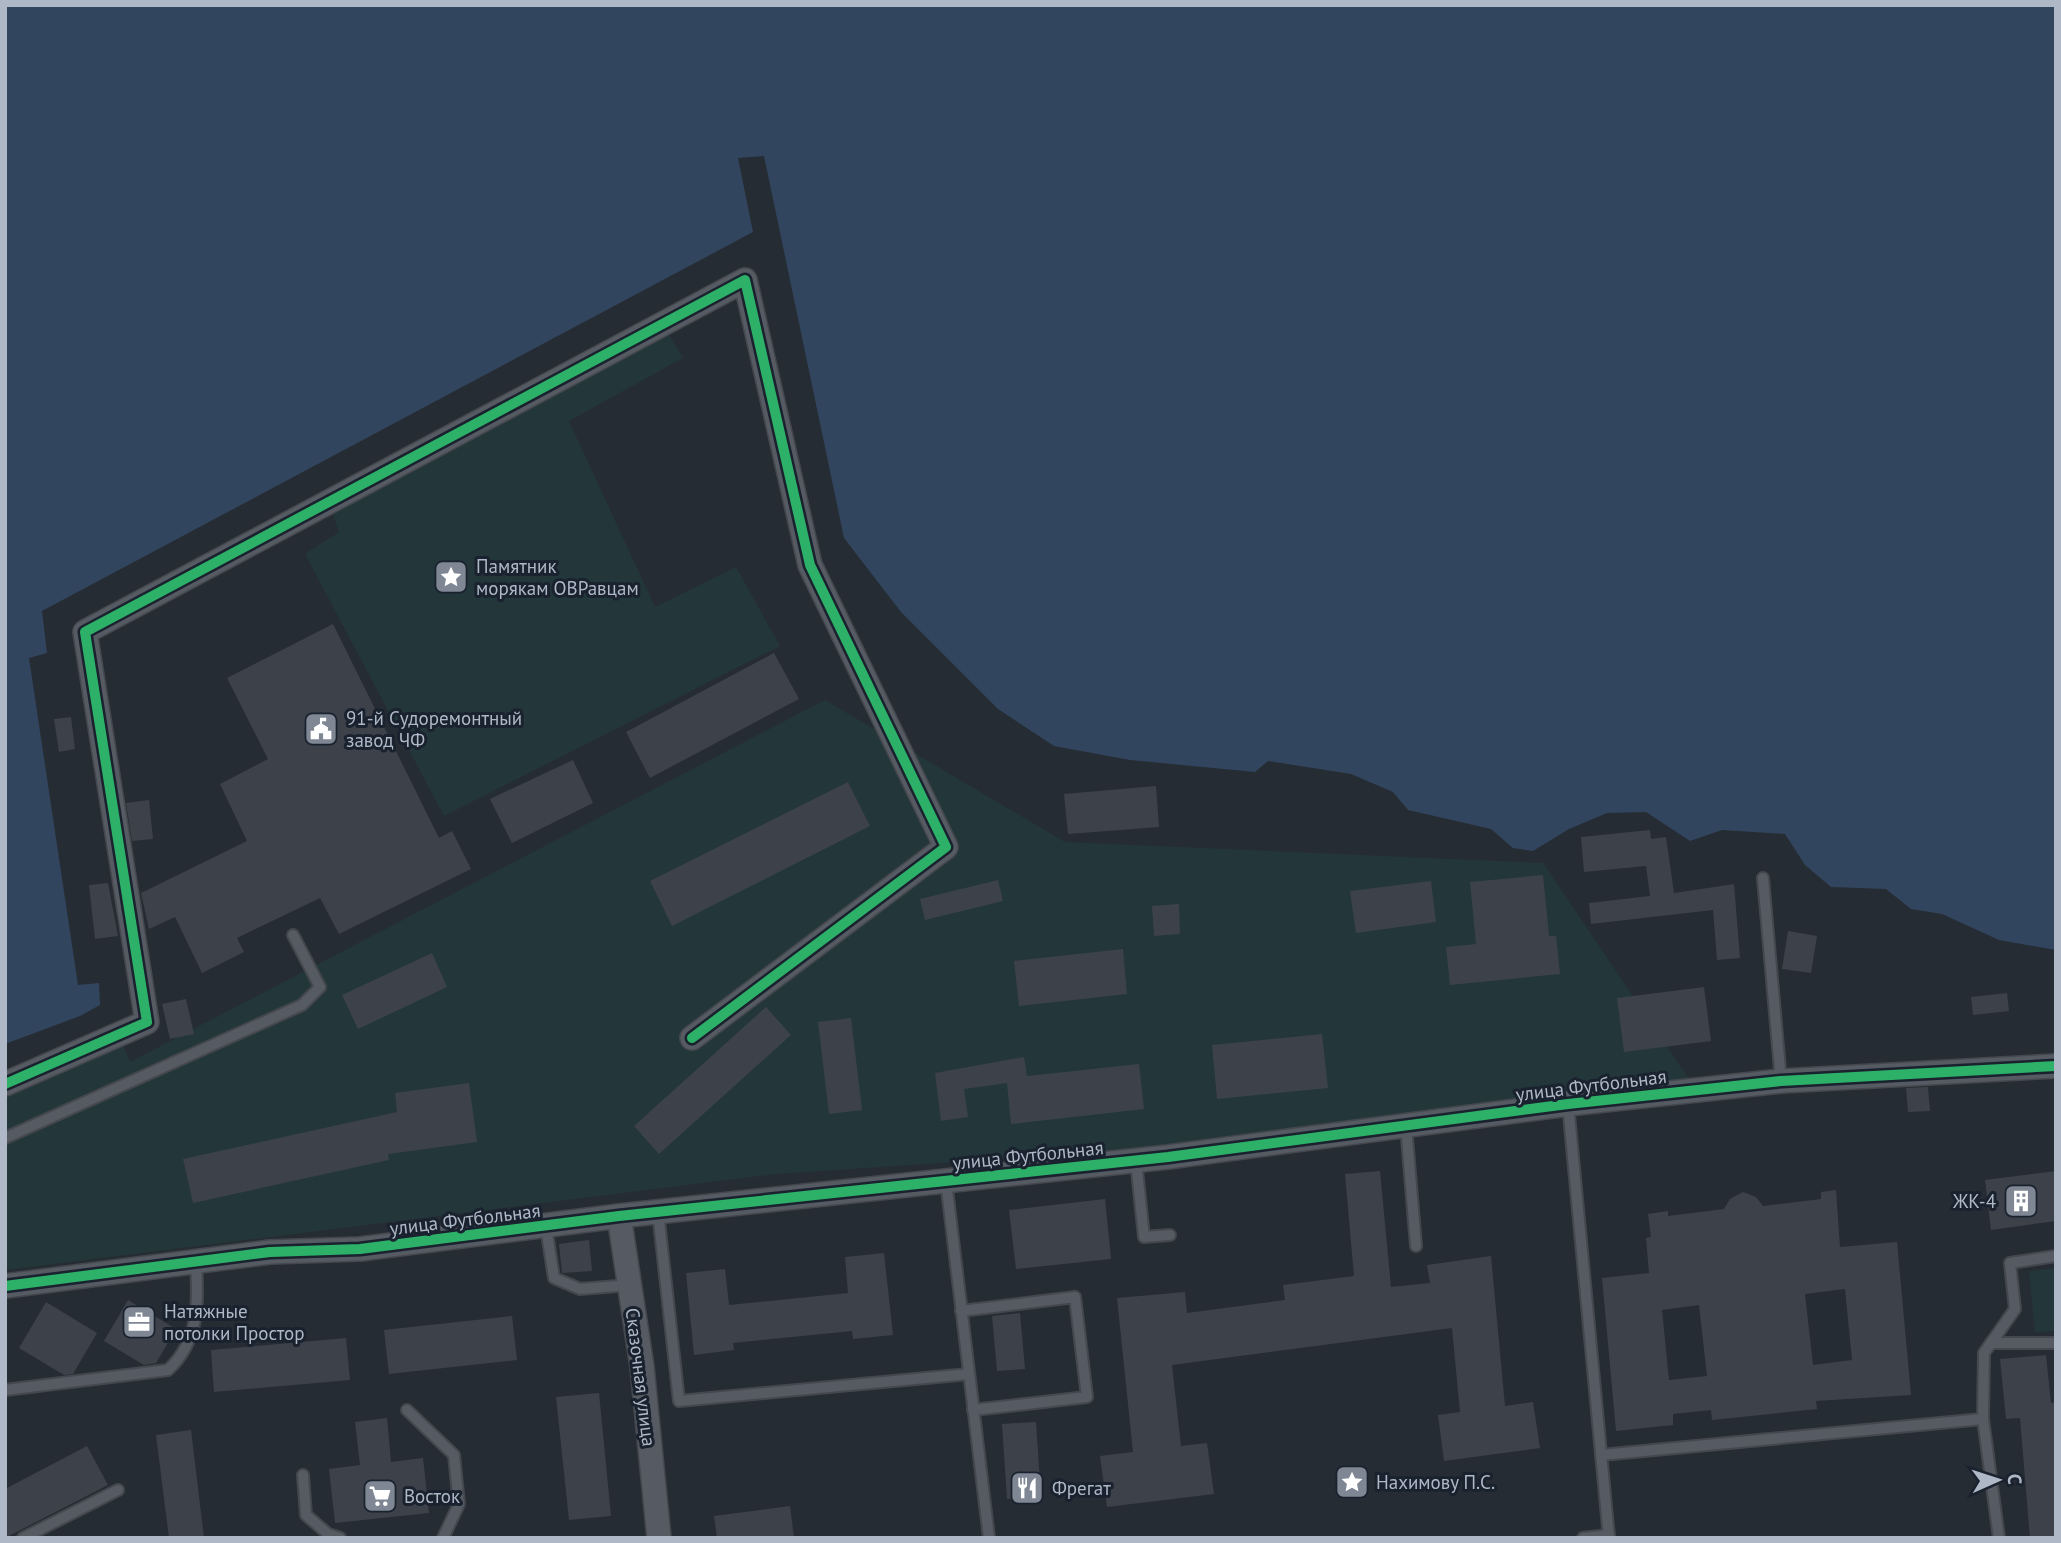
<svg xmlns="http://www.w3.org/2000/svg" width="2061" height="1543" font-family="'PT Sans',sans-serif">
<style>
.green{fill:#23363a}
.water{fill:#32455e}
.building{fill:#3d424a;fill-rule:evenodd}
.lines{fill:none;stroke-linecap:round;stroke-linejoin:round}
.lane-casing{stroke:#44484e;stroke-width:14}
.street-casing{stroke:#44484e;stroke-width:26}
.lane{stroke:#565a62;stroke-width:10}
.street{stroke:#565a62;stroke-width:23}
.cycleway-casing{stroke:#19222e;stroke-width:15}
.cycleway{stroke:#2db169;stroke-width:10}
.labels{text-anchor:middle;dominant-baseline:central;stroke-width:6;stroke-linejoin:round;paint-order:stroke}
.poi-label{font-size:19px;fill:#aeb8c6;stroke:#19222e;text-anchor:start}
.street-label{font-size:19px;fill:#aeb8c6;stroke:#19222e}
</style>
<rect width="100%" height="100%" fill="#262c33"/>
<g class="green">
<polygon points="667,332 683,358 569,421 655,607 736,567 780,646 444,816 305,554 339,532 330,506"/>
<polygon points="825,700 1065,842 1543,863 1689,1079 1163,1148 777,1174 5,1270 5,1074 115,1026 130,1062"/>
<polygon points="2056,1268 2056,1331 2035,1332 2029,1271"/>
</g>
<polygon class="water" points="5,5 2056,5 2056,950 1999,940 1942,914 1911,909 1886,889 1831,887 1805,865 1785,834 1722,830 1690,841 1646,812 1607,813 1569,829 1533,851 1513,848 1491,829 1408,810 1393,792 1351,774 1268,761 1255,772 1130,760 1054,746 998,709 901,612 844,538 764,156 738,158 753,232 42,611 47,653 29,658 78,985 99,983 100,1005 80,1016 5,1044"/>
<g class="building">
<polygon points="333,624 439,838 452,831 471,869 339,934 320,898 237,938 244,952 202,973 175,917 149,929 141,893 247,841 220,784 268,759 227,678"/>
<polygon points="774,653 799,699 650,778 626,732"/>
<polygon points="71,717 75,749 59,752 54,719"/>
<polygon points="573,760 593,803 512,843 490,799"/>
<polygon points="848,782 870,826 672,926 650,881"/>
<polygon points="1156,786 1159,827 1068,834 1064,794"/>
<polygon points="149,800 153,839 132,841 126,803"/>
<polygon points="1650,830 1651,839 1666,837 1674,893 1734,884 1740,958 1717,960 1713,910 1591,924 1589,903 1650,896 1646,866 1584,872 1581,837"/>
<polygon points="1543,875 1549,936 1556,936 1560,974 1450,985 1446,947 1476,944 1470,882"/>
<polygon points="998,880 1003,901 925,920 920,899"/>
<polygon points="1431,881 1436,922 1356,933 1350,891"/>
<polygon points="108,883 118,936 95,939 89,885"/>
<polygon points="1179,904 1180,934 1154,936 1152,906"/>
<polygon points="1788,931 1817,936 1811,973 1782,969"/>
<polygon points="1123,949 1127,994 1019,1006 1014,961"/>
<polygon points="432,953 447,987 358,1029 342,995"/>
<polygon points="1704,987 1711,1041 1624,1052 1617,998"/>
<polygon points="2007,993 2009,1011 1973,1015 1971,997"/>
<polygon points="186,999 194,1034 170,1039 162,1004"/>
<polygon points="766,1007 791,1035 659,1154 634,1126"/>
<polygon points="851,1018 862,1110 829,1114 818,1022"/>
<polygon points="1322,1034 1328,1088 1217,1099 1212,1045"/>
<polygon points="1024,1057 1027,1076 1139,1064 1144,1109 1011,1124 1007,1083 964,1089 968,1117 941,1121 935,1073"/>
<polygon points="469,1083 477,1142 388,1154 389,1160 193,1203 183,1159 397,1112 395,1093"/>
<polygon points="1928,1087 1930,1111 1908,1112 1906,1088"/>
<polygon points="1380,1171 1391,1287 1430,1283 1427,1265 1491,1256 1505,1406 1533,1402 1540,1448 1444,1461 1438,1415 1460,1412 1452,1328 1172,1365 1181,1446 1207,1443 1214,1494 1107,1507 1100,1456 1133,1452 1117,1298 1185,1292 1187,1313 1285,1300 1283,1285 1354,1276 1345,1174"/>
<polygon points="2056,1171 2056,1221 1991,1230 1985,1180"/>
<path d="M1836,1190l4,57 57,-5 14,153 -95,6 1,8 -105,11 -1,-10 -38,4v11l-57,6 -14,-153 47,-5 -3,-35 5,-1 -3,-23 20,-3v5l56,-7 6,-10 13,-7 13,5 7,9 58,-7v-7zM1845,1289l7,71 -39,5 -8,-71zM1699,1305l8,71 -38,4 -7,-70z"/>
<polygon points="1105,1199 1111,1259 1016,1269 1009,1210"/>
<polygon points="589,1240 592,1271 562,1273 559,1244"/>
<polygon points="884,1253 893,1335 853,1339 852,1331 733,1343 734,1350 694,1355 686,1273 725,1269 729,1305 848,1293 845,1257"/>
<polygon points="128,1300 176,1329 156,1363 144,1365 104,1341"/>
<polygon points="46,1302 97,1333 73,1374 64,1375 19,1348"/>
<polygon points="1020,1313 1025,1369 997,1371 992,1316"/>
<polygon points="512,1316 517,1360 389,1374 384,1330"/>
<polygon points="346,1338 350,1380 214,1392 211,1350"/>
<polygon points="2046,1355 2051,1403 2056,1402 2056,1538 2030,1538 2020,1418 2006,1419 2000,1359"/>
<polygon points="599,1393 611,1516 569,1520 556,1397"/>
<polygon points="387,1418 391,1462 423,1458 429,1513 335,1523 329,1469 360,1465 355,1422"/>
<polygon points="1036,1422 1041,1497 1007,1499 1002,1424"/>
<polygon points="191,1430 204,1538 169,1538 156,1435"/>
<polygon points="87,1446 108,1485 5,1538 5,1489"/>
<polygon points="790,1506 794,1538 717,1538 714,1516"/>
</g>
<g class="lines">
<defs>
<g id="lane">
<polyline points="1763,878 1781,1081"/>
<polyline points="1568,1104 1609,1538"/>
<polyline points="1406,1126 1416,1246"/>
<polyline points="5,1138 302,1005 320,987 293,935"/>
<polyline points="1136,1161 1144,1237 1170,1235"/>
<polyline points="946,1181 989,1538"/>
<polyline points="658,1212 679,1401 969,1374"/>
<polyline points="546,1227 554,1278 580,1289 630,1285"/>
<polyline points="961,1311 1075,1297 1087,1397 973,1410"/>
<polyline points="1991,1343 2056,1343"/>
<path d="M5,1390l163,-20c32,-30 30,-67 28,-109"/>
<polyline points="407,1410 454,1455 459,1504 443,1538"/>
<polyline points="1983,1419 1999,1538"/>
<polyline points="1601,1455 1983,1419 1984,1353 2015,1309 2010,1263 2056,1256"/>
<polyline points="303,1475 306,1515 328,1534 340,1538"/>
<polyline points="23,1538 118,1490"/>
<polyline points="1583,1538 1609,1535"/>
</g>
<g id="street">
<polyline points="5,1084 147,1022 85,632 745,280 810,565 946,847 692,1038"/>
<polyline points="619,1216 642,1367 659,1538"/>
<polyline points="5,1286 270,1252 360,1249 619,1216 1168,1157 1568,1104 1781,1081 2056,1066"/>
</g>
</defs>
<use href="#lane" class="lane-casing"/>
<use href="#street" class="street-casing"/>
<use href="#lane" class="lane"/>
<use href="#street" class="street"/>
<defs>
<g id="cycleway">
<polyline points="5,1084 147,1022 85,632 745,280 810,565 946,847 692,1038"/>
<polyline points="5,1286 270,1252 360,1249 619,1216 1168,1157 1568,1104 1781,1081 2056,1066"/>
</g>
</defs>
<use href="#cycleway" class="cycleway-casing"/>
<use href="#cycleway" class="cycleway"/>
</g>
<defs>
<symbol id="sight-square" viewBox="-11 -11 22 22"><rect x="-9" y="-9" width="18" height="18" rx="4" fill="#7e8793" stroke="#19222e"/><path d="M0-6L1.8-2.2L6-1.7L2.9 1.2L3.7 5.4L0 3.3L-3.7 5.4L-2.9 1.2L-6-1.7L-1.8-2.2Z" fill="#fff"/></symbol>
<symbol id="civic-square" viewBox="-11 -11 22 22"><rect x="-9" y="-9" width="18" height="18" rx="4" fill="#7e8793" stroke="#19222e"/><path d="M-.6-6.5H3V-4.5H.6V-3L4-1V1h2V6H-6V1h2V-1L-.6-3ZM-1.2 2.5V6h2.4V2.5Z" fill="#fff"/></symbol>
<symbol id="building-square" viewBox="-11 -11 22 22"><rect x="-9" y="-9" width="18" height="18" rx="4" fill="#7e8793" stroke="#19222e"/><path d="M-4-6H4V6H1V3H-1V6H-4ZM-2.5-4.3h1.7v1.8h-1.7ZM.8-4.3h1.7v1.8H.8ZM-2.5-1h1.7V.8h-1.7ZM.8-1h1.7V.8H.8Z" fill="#fff"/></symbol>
<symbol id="office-square" viewBox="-11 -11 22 22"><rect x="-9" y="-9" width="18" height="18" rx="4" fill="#7e8793" stroke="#19222e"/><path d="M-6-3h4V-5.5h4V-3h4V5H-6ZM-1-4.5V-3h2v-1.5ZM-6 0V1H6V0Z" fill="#fff"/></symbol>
<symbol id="restaurant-square" viewBox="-11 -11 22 22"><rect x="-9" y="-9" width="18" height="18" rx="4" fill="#7e8793" stroke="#19222e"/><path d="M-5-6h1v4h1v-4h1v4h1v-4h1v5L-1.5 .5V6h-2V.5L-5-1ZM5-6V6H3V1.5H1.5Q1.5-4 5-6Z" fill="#fff"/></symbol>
<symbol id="supermarket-square" viewBox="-11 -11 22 22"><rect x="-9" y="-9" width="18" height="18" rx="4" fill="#7e8793" stroke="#19222e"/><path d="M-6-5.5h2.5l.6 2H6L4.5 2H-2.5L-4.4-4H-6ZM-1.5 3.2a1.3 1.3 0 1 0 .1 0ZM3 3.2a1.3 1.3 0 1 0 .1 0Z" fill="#fff"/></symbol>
</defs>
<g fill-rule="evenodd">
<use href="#sight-square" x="432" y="558" width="38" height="38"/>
<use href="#civic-square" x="302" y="710" width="38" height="38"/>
<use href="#building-square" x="2002" y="1182" width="38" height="38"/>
<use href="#office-square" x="120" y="1303" width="38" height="38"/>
<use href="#sight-square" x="1333" y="1463" width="38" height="38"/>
<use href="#restaurant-square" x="1008" y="1469" width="38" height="38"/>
<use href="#supermarket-square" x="361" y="1477" width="38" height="38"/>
</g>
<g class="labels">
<g class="poi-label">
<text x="476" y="566">Памятник<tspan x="476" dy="22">морякам ОВРавцам</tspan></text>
<text x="346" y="718">91-й Судоремонтный<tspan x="346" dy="22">завод ЧФ</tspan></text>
<text x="1996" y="1201" text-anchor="end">ЖК-4</text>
<text x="164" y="1311">Натяжные<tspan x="164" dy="22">потолки Простор</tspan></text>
<text x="1376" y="1482">Нахимову П.С.</text>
<text x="1052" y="1488">Фрегат</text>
<text x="404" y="1496">Восток</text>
</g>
<g class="street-label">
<text transform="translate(1591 1085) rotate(-7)">улица Футбольная</text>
<text transform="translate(1028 1155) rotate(-6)">улица Футбольная</text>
<text transform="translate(465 1219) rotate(-7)">улица Футбольная</text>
<text transform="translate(641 1377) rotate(83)">Сказочная улица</text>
</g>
</g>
<rect width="2061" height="1543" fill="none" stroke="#aeb8c6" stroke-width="14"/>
<g transform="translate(1998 1480) rotate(87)" stroke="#19222e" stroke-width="5" paint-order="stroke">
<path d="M0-5L12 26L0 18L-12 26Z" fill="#aeb8c6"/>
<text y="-10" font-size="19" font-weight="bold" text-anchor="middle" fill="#aeb8c6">С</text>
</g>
</svg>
